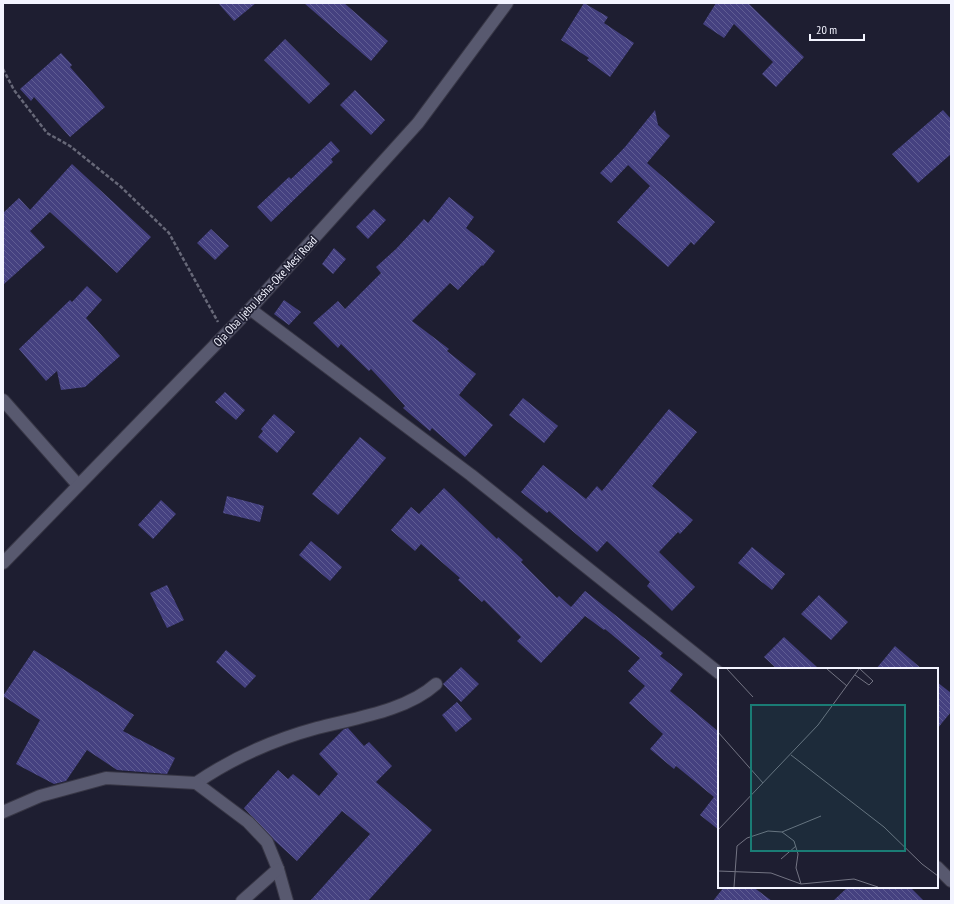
<svg xmlns="http://www.w3.org/2000/svg" width="954" height="904" font-family="'PT Sans Narrow',sans-serif">
<style>
.building{fill:url(#building-back-hatch)}
.lines{fill:none;stroke-linecap:round;stroke-linejoin:round}
.minor-casing{stroke:#383746;stroke-width:14}
.secondary-casing{stroke:#383746;stroke-width:14}
.path{stroke:#676878;stroke-width:2.5;stroke-dasharray:4 2;stroke-linecap:butt}
.minor{stroke:#58596f;stroke-width:12}
.secondary{stroke:#58596f;stroke-width:12}
.labels{text-anchor:middle;dominant-baseline:central;stroke-width:3.5;stroke-linejoin:round;paint-order:stroke}
.street-label{font-size:12px;fill:#f3f4ff;stroke:#1e1e31}
.inset-road{fill:none;stroke:#737483;stroke-width:1}
.view{fill:#1a7c75;fill-opacity:0.15;stroke:#1a7c75;stroke-width:2}
.inset-edge{fill:none;stroke:#f3f4ff;stroke-width:2}
</style>
<defs>
<pattern id="building-back-hatch" width="6" height="6" patternUnits="userSpaceOnUse"><rect width="6" height="6" fill="#454180"/><path d="M-1 5l2 2M0 0l6 6M5-1l2 2" fill="none" stroke="#605d93"/></pattern>
</defs>
<rect width="100%" height="100%" fill="#1e1e31"/>
<g class="building">
<polygon points="218,3 256,3 234,21"/>
<polygon points="304,3 344,3 388,41 371,61"/>
<polygon points="584,3 608,17 604,23 634,43 610,77 587,60 589,58 561,40"/>
<polygon points="716,3 748,3 804,57 776,87 762,74 773,62 734,24 724,38 703,24"/>
<polygon points="285,39 330,84 309,104 264,60"/>
<polygon points="61,53 72,65 70,67 105,107 70,137 34,97 31,101 20,89"/>
<polygon points="355,90 385,120 371,135 340,105"/>
<polygon points="655,110 658,125 670,136 647,163 715,222 694,245 691,242 668,267 617,222 650,186 628,165 611,183 600,173 625,147"/>
<polygon points="943,110 951,119 951,154 918,183 892,154"/>
<polygon points="331,141 340,151 331,159 333,162 271,222 257,207 289,177 291,179"/>
<polygon points="72,164 151,237 117,273 50,212 30,231 45,247 3,285 3,213 19,198 30,210"/>
<polygon points="449,197 474,217 466,228 495,251 483,266 482,265 458,290 450,283 412,321 449,349 447,351 476,374 459,395 493,425 465,457 432,428 430,431 403,408 405,406 371,369 369,371 341,344 338,348 313,323 338,301 345,309 381,273 376,267 396,249 424,219 428,223"/>
<polygon points="374,209 386,220 368,239 356,227"/>
<polygon points="211,229 229,246 215,260 197,243"/>
<polygon points="334,248 346,259 333,274 322,264"/>
<polygon points="87,286 102,300 86,318 120,356 85,387 61,390 57,371 46,381 19,349 70,300 72,302"/>
<polygon points="284,300 301,312 289,325 274,314"/>
<polygon points="225,392 245,410 236,420 215,402"/>
<polygon points="523,398 558,426 544,443 509,415"/>
<polygon points="669,409 697,432 652,486 693,520 680,534 678,532 659,552 695,587 672,611 647,586 650,582 607,541 597,552 549,511 547,513 521,492 543,465 586,499 597,486 602,491"/>
<polygon points="274,414 295,432 277,453 258,437 263,431 261,429"/>
<polygon points="360,437 386,458 338,515 312,494"/>
<polygon points="444,488 497,539 498,537 523,560 521,562 557,598 559,596 571,607 585,591 663,653 660,656 683,674 670,691 719,732 719,830 700,815 714,797 676,766 674,769 650,749 663,734 629,703 645,686 628,671 640,658 605,629 604,630 585,616 541,663 517,641 521,637 484,600 482,602 458,580 460,578 421,544 415,551 391,530 411,507 419,514"/>
<polygon points="227,496 264,506 260,522 223,513"/>
<polygon points="161,500 176,514 153,539 138,525"/>
<polygon points="311,541 342,567 330,581 299,555"/>
<polygon points="752,547 785,574 772,590 738,563"/>
<polygon points="167,585 184,620 167,628 150,593"/>
<polygon points="819,595 848,622 831,640 801,614"/>
<polygon points="784,637 819,669 777,669 764,657"/>
<polygon points="895,646 922,669 876,669"/>
<polygon points="34,650 134,715 123,731 175,758 167,774 117,770 87,750 66,781 54,784 16,764 40,720 3,696"/>
<polygon points="226,650 256,676 245,688 216,662"/>
<polygon points="461,667 479,684 461,702 443,684"/>
<polygon points="937,682 951,693 951,712 937,729"/>
<polygon points="457,702 472,719 456,732 442,715"/>
<polygon points="348,728 364,746 369,742 392,766 376,782 432,830 368,901 310,901 370,834 342,811 297,861 274,840 244,808 278,770 288,779 293,774 319,796 338,774 319,754 344,729"/>
<polygon points="724,887 753,887 772,901 713,901"/>
<polygon points="848,887 910,887 924,901 833,901"/>
</g>
<g class="lines">
<defs>
<g id="minor">
<polyline points="250,309 471,475 719,673"/>
<polyline points="3,400 78,485"/>
<path d="M196,783c38,-26 77,-43 121,-55 38,-10 89,-17 119,-44"/>
<polyline points="3,812 40,796 106,778 196,783 248,822 267,842 278,869 287,901"/>
<polyline points="937,867 951,881"/>
<polyline points="242,901 278,869"/>
</g>
<polyline id="secondary" points="3,563 250,309 418,123 507,3"/>
</defs>
<use href="#minor" class="minor-casing"/>
<use href="#secondary" class="secondary-casing"/>
<polyline class="path" points="3,69 14,90 47,133 70,146 120,186 169,233 218,322"/>
<use href="#minor" class="minor"/>
<use href="#secondary" class="secondary"/>
</g>
<g class="labels">
<g class="street-label">
<text transform="translate(265 291) rotate(-47)">Oja Oba Ijebu Jesha-Oke Mesi Road</text>
</g>
</g>
<g transform="translate(718 668)">
<rect width="220" height="220" fill="#1e1e31"/>
<path class="inset-road" d="M9,1l26,28M109,1l20,17M137,7l14,10 4,-4 -13,-12M0,64l45,51M73,87l93,72 38,37 16,12M0,162l100,-105 41,-56M64,164l39,-16M63,191l15,-13M0,203l53,2 30,11 53,-5 24,8M16,219l3,-41 10,-8 21,-7 14,1 12,9 4,13 -2,14 5,16"/>
<path class="view" d="M33,37h154v146h-154z"/>
<rect width="220" height="220" class="inset-edge"/>
</g>
<rect width="954" height="904" fill="none" stroke="#f3f4ff" stroke-width="8"/>
<path d="M810 34v6h54v-6" fill="none" stroke="#f3f4ff" stroke-width="2"/>
<text x="816" y="34" font-size="12" fill="#f3f4ff" stroke="#1e1e31" stroke-width="3" paint-order="stroke">20 m</text>
</svg>
